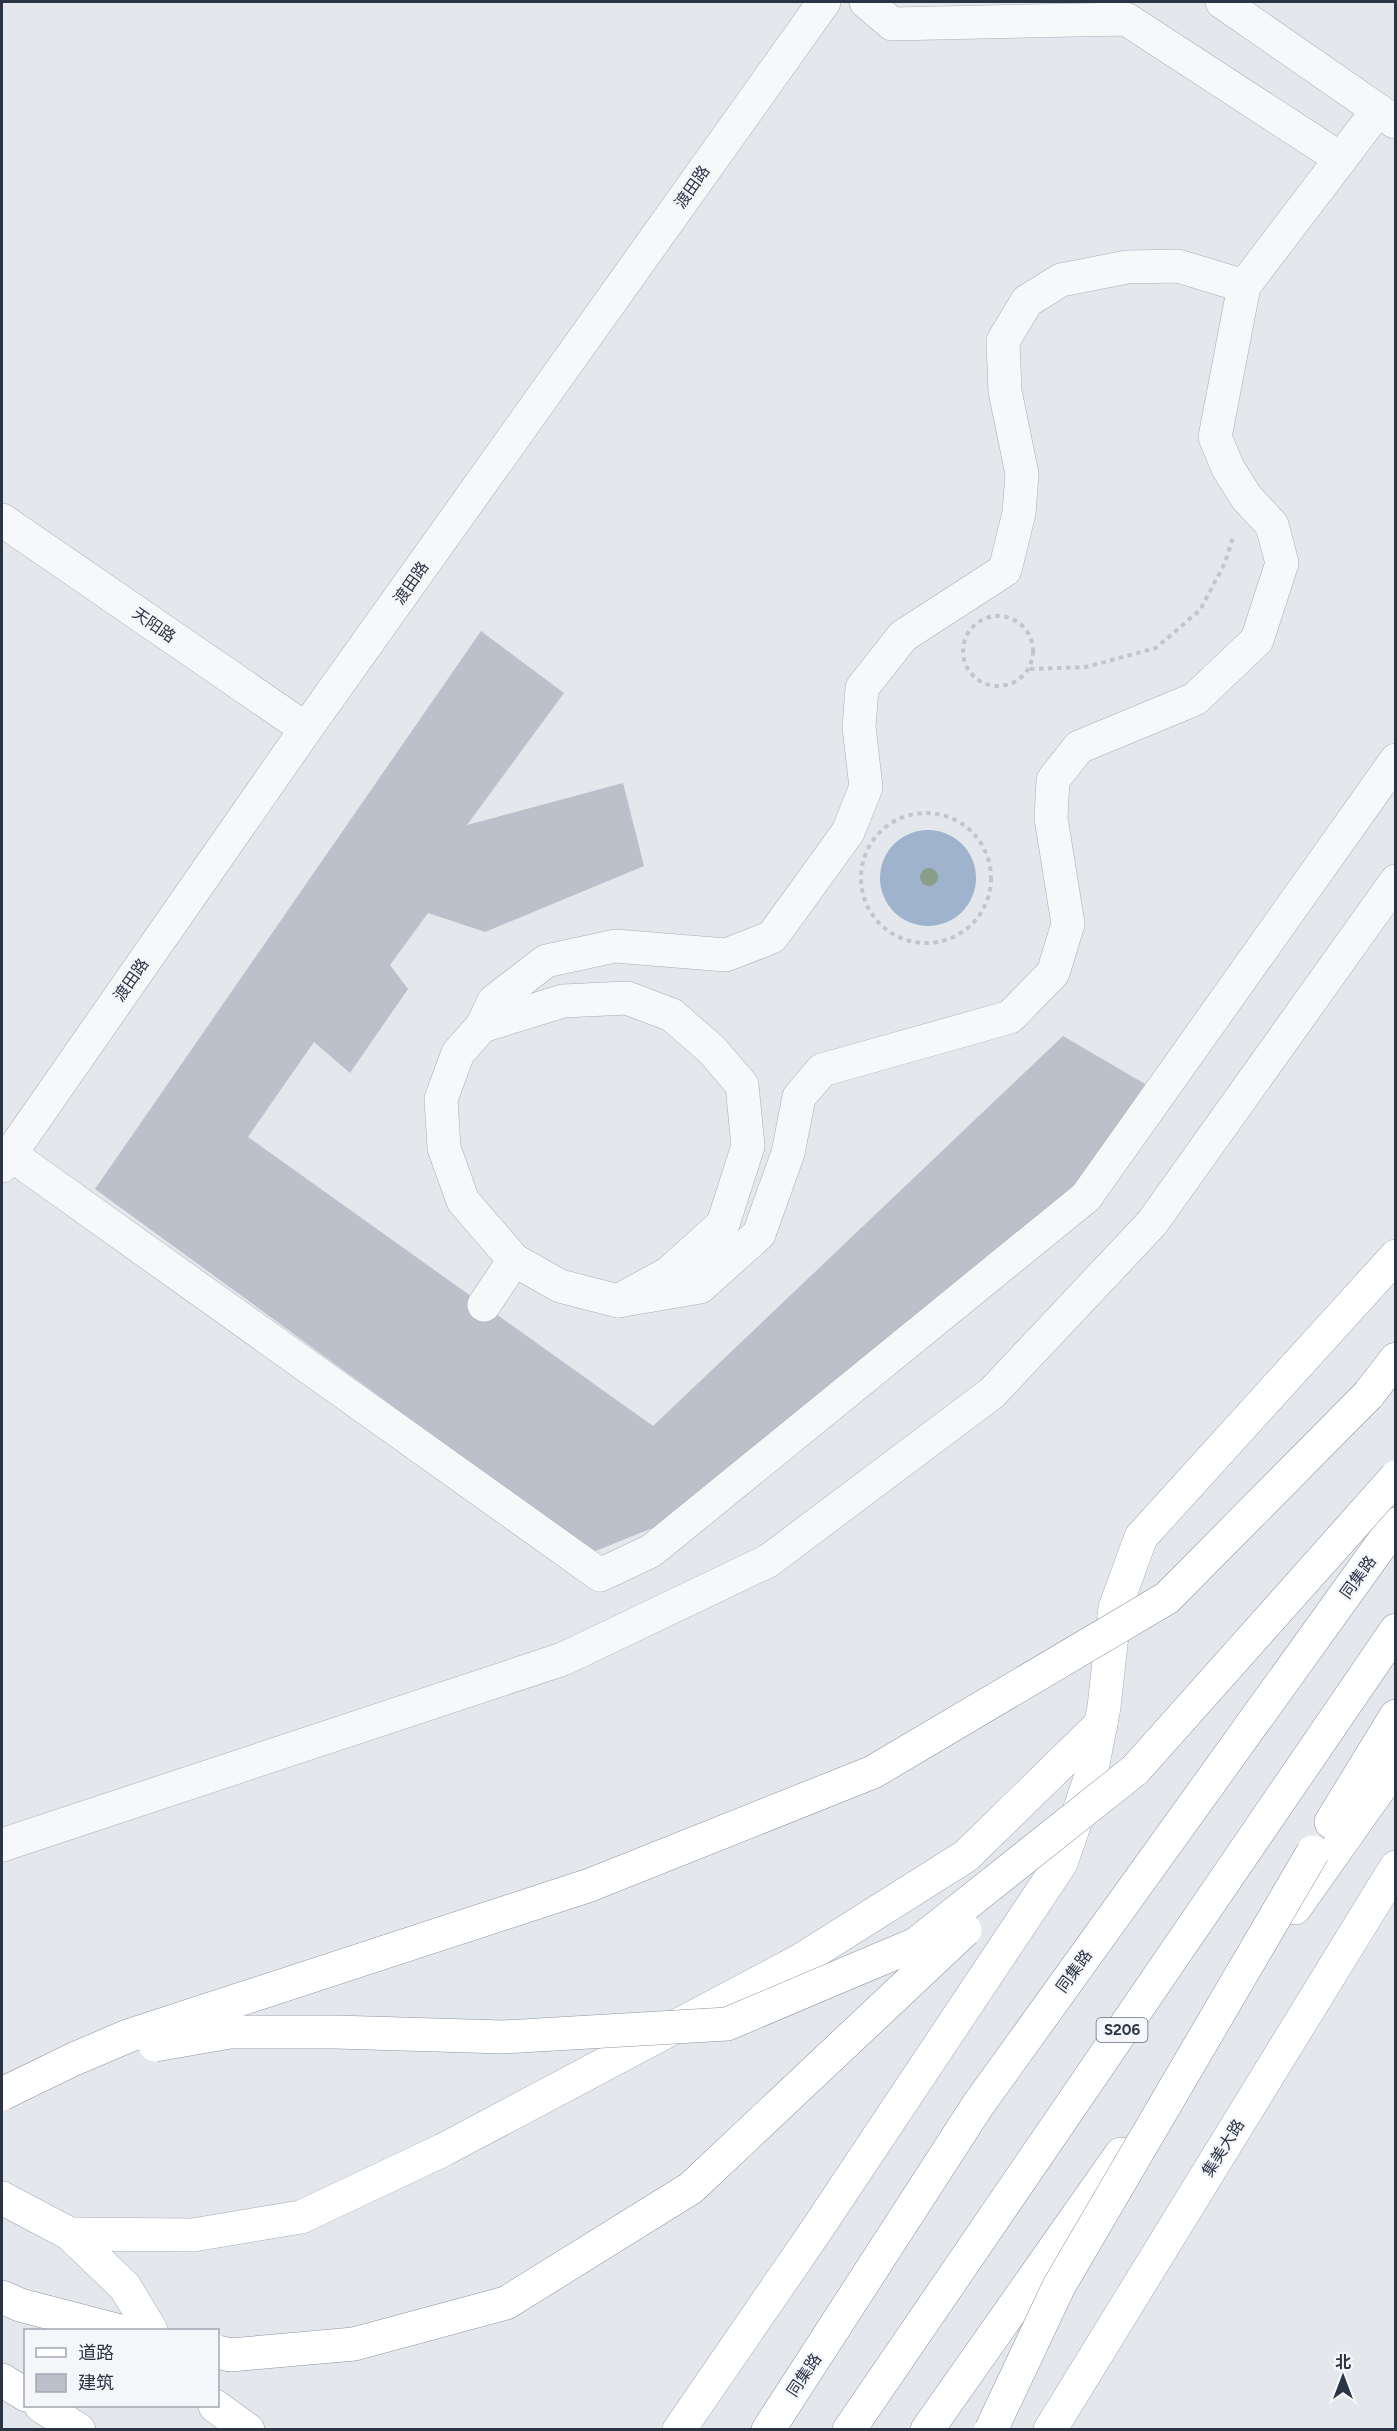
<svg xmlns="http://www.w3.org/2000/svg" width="1397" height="2431" viewBox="0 0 1397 2431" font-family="Figtree,'Noto Sans SC',sans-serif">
	<rect width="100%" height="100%" fill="#e4e7ec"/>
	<!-- water -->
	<circle fill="#9fb4cc" cx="928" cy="878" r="48"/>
	<!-- building -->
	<path fill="#bbc0ca" d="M481 631 564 693 467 825 623 783 644 866 485 932 428 913 390 965 408 989 350 1073 314 1042 248 1137 653 1426 1063 1036 1145 1084 1073 1192 670 1521 593 1552 95 1189Z"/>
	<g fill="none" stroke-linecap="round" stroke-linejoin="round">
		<defs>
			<g id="minor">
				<path d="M866 2 892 24 1126 19 1341 159"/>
				<path d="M1222 2 1395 122"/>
				<path d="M2 520 306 729"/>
				<path d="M627 998 672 1015 712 1050 742 1085 748 1146 723 1224 669 1273 618 1301 560 1286 514 1260 463 1201 444 1148 441 1099 458 1053 482 1026 563 1001Z"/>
				<path d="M482 1026 494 1001 546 961 615 946 726 955 772 937 848 832 866 787 859 727 862 688 903 636 1005 570 1019 513 1022 474 1005 391 1003 341 1027 301 1061 280 1127 267 1178 266 1244 286"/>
				<path d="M10 1154 600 1575 651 1551 1086 1197 1396 760"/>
				<path d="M2 1166 306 729 824 2"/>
				<path d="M618 1301 700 1287 759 1234 788 1153 799 1097 822 1070 1010 1017 1053 973 1068 924 1051 818 1053 780 1079 747 1195 699 1257 640 1282 563 1272 525 1246 497 1228 468 1215 437 1244 286 1378 110"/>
				<path d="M484 1305 514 1260"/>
				<path d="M2 1845 563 1659 768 1561 992 1393 1152 1223 1396 881"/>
			</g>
			<g id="major">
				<path d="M2 2198 70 2234 125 2287 151 2330"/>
				<path d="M70 2234 193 2235 301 2217 443 2150 801 1960 966 1856 1101 1724"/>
				<path d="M215 2406 248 2430"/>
				<path d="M679 2430 813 2235 1061 1863 1090 1779 1104 1707 1115 1608 1141 1537 1396 1256"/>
				<path d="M1050 2430 1396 1867"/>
			</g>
			<g id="highway">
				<path d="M1368 1395 1396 1359"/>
				<path d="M1331 1822 1396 1716"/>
				<path d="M1295 1908 1396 1765"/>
				<path d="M2 2297 20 2305 116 2330"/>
				<path d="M2 2380 26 2395"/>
				<path d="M41 2406 79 2430"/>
				<path d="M768 2430 978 2105 1396 1524"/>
				<path d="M849 2430 1396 1630"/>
				<path d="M927 2430 1121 2154"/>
			</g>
		</defs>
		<!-- minor casing -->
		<use href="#minor" stroke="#a9aeb7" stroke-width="34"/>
		<!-- major casing -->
		<use href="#major" stroke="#a3abb8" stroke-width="34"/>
		<!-- highway casing -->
		<use href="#highway" stroke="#8b94a3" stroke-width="34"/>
		<!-- path -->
		<g stroke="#c2c5cb" stroke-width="4" stroke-dasharray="4.5 4.5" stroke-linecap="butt">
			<circle cx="998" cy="651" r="35"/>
			<path d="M1030 669 1086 667 1156 648 1200 610 1225 563 1233 537"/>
			<circle cx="926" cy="878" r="65"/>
		</g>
		<!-- minor -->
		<use href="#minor" stroke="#f7f8fa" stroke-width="33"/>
		<!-- major -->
		<use href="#major" stroke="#fff" stroke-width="33"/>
		<!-- highway -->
		<use href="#highway" stroke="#fff" stroke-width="33"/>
		<defs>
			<g id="highway-bridge">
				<path d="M155 2045 230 2032H335L503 2037 727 2024 916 1944 1135 1770 1396 1477"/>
				<path d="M2 2094 74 2059 128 2036 590 1885 873 1772 1167 1598 1368 1395"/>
				<path d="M218 2352 230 2355 354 2344 506 2303 691 2188 965 1930"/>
				<path d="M991 2430 1059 2286 1313 1852"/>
			</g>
		</defs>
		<!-- highway-bridge casing -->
		<use href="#highway-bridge" stroke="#8b94a3" stroke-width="34" stroke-linecap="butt"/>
		<!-- highway-bridge -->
		<use href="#highway-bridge" stroke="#fff" stroke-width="33"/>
	</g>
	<!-- trees -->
	<circle fill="#899d89" cx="929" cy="877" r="9"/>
	<g text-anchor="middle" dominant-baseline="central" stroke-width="4.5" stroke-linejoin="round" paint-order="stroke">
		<!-- shield labels -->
		<rect fill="#f4f6f9" stroke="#676e7b" stroke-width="1.5" x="1096.5" y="2018" width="51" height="24" rx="4.5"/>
		<g font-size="15" font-weight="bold" fill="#2b3445">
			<text x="1122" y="2030">S206</text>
		</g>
		<!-- street labels -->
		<g font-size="16" fill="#2b3445" stroke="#f4f6f9">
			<text transform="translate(692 187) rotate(-55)">渡田路</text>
			<text transform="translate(411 583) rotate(-55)">渡田路</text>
			<text transform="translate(154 625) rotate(35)">天阳路</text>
			<text transform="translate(131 980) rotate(-55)">渡田路</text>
			<text transform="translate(1358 1577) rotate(-54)">同集路</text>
			<text transform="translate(1074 1971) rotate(-54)">同集路</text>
			<text transform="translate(1223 2148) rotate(-58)">集美大路</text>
			<text transform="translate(804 2375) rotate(-56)">同集路</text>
		</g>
	</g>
	<!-- border -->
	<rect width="1397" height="2431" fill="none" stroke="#2b3445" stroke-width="6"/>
	<!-- legend -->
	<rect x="24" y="2329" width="195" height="78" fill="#f4f6f9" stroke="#a4a8b1" stroke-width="1.5"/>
	<rect x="36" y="2348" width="30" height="9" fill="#ffffff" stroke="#a4a8b1" stroke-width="1.5"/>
	<text x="78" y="2359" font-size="18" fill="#2b3445">道路</text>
	<rect x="36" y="2374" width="30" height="18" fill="#bbc0ca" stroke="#a4a8b1" stroke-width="1.5"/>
	<text x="78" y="2389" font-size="18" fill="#2b3445">建筑</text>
	<!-- north arrow -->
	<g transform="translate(1343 2377)" stroke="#f4f6f9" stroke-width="4.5" paint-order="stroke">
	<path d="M0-4.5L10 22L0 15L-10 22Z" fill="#2b3445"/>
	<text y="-9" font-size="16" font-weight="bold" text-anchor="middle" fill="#2b3445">北</text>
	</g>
</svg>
